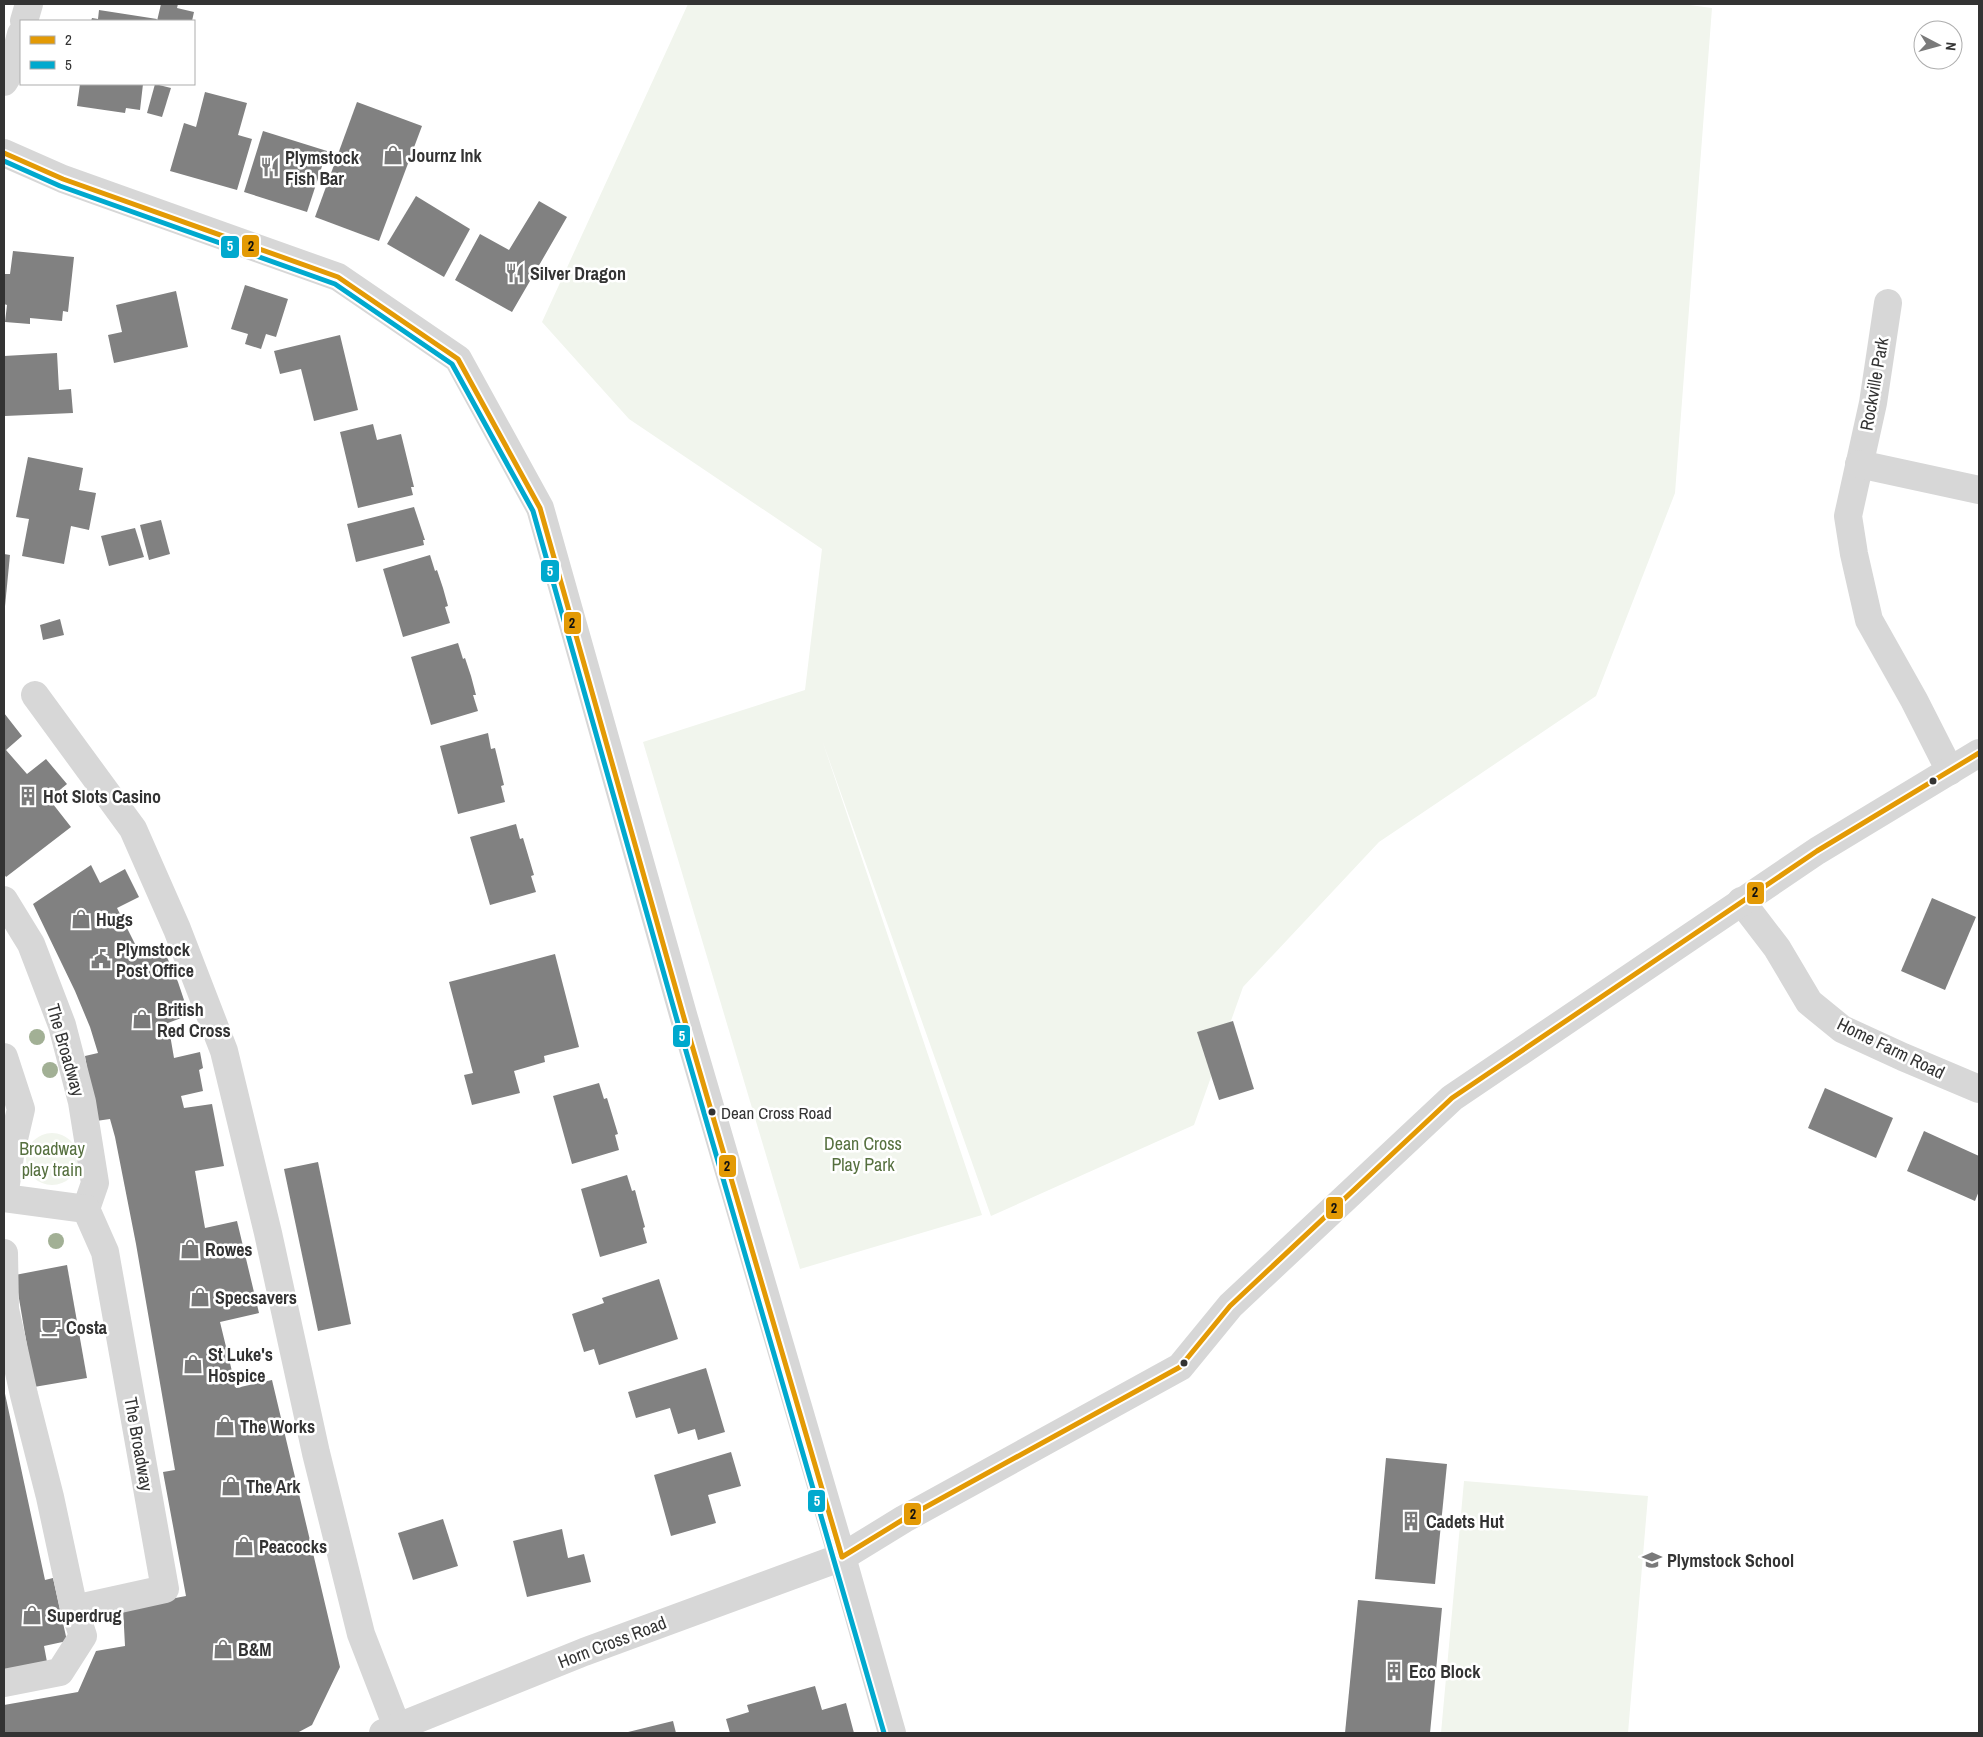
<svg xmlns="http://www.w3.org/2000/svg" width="1983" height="1737" viewBox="0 0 1983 1737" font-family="'Archivo Narrow',sans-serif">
	<rect width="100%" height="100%" fill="#fff"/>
	<!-- green -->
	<g fill="#f1f5ed">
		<path d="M688 4H1682L1712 8 1675 493 1596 696 1379 842 1243 987 1194 1125 991 1216 822 740 982 1215 800 1269 643 742 805 690 822 549 629 419 542 322Z"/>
		<circle cx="52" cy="1159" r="26"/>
		<path d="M1464 1481 1648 1496 1628 1733H1441Z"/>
	</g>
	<!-- building -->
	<g fill="#818181">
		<path d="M161 4H178L177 8 194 12 192 21H157Z"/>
		<path d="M99 10 157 19 156 21H91L92 18 98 19Z"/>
		<path d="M80 84H143L140 110 126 108 125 113 77 106Z"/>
		<path d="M155 84 171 88 162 117 147 113Z"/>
		<path d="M205 92 247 103 238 135 252 139 237 190 170 171 184 123 196 127Z"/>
		<path d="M357 102 422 126 379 241 315 217Z"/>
		<path d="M263 131 327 151 307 212 244 192Z"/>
		<path d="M416 196 470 229 444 277 387 244Z"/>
		<path d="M539 201 567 217 512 312 455 280 480 234 509 250Z"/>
		<path d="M13 251 74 257 68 312 63 311 62 321 30 318V324L5 322 7 305 4 304V274H10Z"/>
		<path d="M245 285 288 299 276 337 266 334 261 349 245 344 248 334 231 329Z"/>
		<path d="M176 291 188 347 114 363 108 335 122 332 116 305Z"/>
		<path d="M340 335 358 410 314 421 301 369 280 374 274 351Z"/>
		<path d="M57 353 59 390 71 389 73 413 5 416 4 356Z"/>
		<path d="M373 424 377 440 401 434 414 487H411L413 495 358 508 340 432Z"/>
		<path d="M28 457 83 468 79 490 96 493 89 530 71 526 64 564 22 556 29 519 16 517Z"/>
		<path d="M414 507 425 540H423L424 545 356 562 347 524Z"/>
		<path d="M161 520 170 554 149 560 140 525Z"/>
		<path d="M135 528 144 557 109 566 101 536Z"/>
		<path d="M4 554 10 555 5 606H4Z"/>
		<path d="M430 555 435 571 437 570 443 588 448 606 445 607 450 623 403 637 383 569Z"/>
		<path d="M60 619 64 635 43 640 40 625Z"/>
		<path d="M458 643 463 659 465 658 471 676 476 695H473L478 711 431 725 411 657Z"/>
		<path d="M4 713 22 736 6 750 27 774 46 759 67 784 49 799 71 827 6 877 4 874Z"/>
		<path d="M488 733 491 749 495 748 504 785 501 786 505 802 458 814 440 746Z"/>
		<path d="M516 824 520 839 523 838 534 875 531 876 536 892 490 905 470 837Z"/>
		<path d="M91 865 100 883 125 869 139 897 117 908 141 956 162 946 178 982 189 1015 168 1023 174 1058 200 1052 203 1068 199 1070 203 1091 181 1096 184 1108 212 1104 224 1166 195 1171 205 1228 237 1221 259 1313 220 1322 236 1388 272 1380 340 1667 312 1725 297 1733H4V1705L78 1692 96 1651 125 1646 123 1608 186 1596 163 1472 175 1470 136 1244 115 1137 110 1119 96 1121 85 1056 98 1053 90 1027 75 991 33 904Z"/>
		<path d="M1932 898 1976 917 1945 990 1901 971Z"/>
		<path d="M555 954 579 1047 544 1056 545 1062 514 1071 520 1093 472 1105 464 1075 473 1073 449 982Z"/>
		<path d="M1233 1021 1254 1089 1219 1100 1197 1032Z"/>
		<path d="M599 1083 604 1099 607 1098 618 1134 615 1135 619 1150 572 1164 553 1096Z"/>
		<path d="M1825 1088 1893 1118 1876 1158 1808 1128Z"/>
		<path d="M1924 1131 1979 1156V1191L1975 1201 1907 1171Z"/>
		<path d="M318 1162 351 1324 318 1331 284 1169Z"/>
		<path d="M627 1175 632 1191 635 1190 640 1209 645 1227 643 1228 647 1243 600 1257 581 1189Z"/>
		<path d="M67 1265 87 1378 34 1387 15 1275Z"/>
		<path d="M659 1279 678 1339 599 1365 594 1349 584 1352 572 1314 604 1303 602 1298Z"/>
		<path d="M706 1368 725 1432 698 1440 695 1429 678 1434 670 1408 636 1418 628 1392Z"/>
		<path d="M4 1389 45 1580 53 1578 67 1641 44 1646 47 1662 4 1671Z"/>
		<path d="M731 1452 741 1486 708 1495 716 1523 671 1536 654 1475Z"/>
		<path d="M1386 1458 1447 1464 1435 1584 1375 1579Z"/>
		<path d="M443 1519 458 1566 413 1580 398 1533Z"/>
		<path d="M562 1529 568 1558 584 1554 591 1582 527 1597 513 1541Z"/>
		<path d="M1358 1600 1442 1608 1430 1733H1345Z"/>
		<path d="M815 1686 822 1710 846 1703 854 1733H730L726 1719 749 1712 747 1705Z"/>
		<path d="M673 1721 676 1733H624Z"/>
	</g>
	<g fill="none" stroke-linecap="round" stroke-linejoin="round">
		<!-- minor -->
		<g stroke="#d7d7d7" stroke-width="28">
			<path d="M24 21 29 4"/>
			<path d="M4 82 12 69 21 34"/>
			<path d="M4 153 63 179 338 277 458 359 540 508 684 1018 842 1557 892 1733"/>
			<path d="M1888 303 1873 403 1848 516 1854 554 1869 620 1914 700 1950 771"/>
			<path d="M1859 464 1979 490"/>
			<path d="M35 695 133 829 177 929 224 1051 268 1233 316 1453 361 1634 397 1727"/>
			<path d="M4 900 31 944 62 1025 82 1102 95 1183 86 1209"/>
			<path d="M1741 901 1777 948 1809 1002 1842 1029 1903 1057 1979 1089"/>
			<path d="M4 1057 21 1109 10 1156 4 1198 86 1209 105 1252 165 1589 74 1609 83 1636 60 1672 4 1683"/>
			<path d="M4 1253 5 1309 24 1395 50 1497 74 1609"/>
			<path d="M383 1733 584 1652 842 1557 904 1519 1180 1367 1230 1306 1452 1098 1817 851 1979 753"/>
		</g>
		<defs>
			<path id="bus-1" d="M4 153 63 179 338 277 458 359 540 508 684 1018 842 1557 904 1519 1180 1367 1230 1306 1452 1098 1817 851 1979 753"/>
			<path id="bus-2" d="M4 161 60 186 335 284 452 364 533 511 677 1020 884 1733"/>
		</defs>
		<!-- bus-1 casing -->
		<use href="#bus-1" stroke="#fff" stroke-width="9"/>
		<!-- bus-2 casing -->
		<use href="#bus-2" stroke="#fff" stroke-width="9"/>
		<!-- bus-1 -->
		<use href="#bus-1" stroke="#e39a05" stroke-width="5"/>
		<!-- bus-2 -->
		<use href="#bus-2" stroke="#00a9ce" stroke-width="5"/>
	</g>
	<!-- trees -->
	<g fill="#a2b095">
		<circle cx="37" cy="1037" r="8"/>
		<circle cx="50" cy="1070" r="8"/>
		<circle cx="56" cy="1241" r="8"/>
	</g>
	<!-- icons -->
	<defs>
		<symbol id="shop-bare" viewBox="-9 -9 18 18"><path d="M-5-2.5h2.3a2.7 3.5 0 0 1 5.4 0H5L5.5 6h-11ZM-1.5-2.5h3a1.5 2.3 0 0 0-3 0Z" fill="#7a7a7a" stroke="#fff" stroke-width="2.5" paint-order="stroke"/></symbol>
		<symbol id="restaurant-bare" viewBox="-9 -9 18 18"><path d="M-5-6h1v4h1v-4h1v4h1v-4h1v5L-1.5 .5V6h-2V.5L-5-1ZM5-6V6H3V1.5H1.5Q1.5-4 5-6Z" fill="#7a7a7a" stroke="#fff" stroke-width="2.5" paint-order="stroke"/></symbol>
		<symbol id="building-bare" viewBox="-9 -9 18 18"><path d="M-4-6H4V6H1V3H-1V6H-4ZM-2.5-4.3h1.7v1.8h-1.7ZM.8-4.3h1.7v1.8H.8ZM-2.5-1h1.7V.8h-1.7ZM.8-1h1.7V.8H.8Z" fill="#7a7a7a" stroke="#fff" stroke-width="2.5" paint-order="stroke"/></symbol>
		<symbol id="civic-bare" viewBox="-9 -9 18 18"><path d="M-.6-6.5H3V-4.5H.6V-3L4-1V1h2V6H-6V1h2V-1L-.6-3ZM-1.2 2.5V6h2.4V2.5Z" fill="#7a7a7a" stroke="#fff" stroke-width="2.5" paint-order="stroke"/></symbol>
		<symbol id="cafe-bare" viewBox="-9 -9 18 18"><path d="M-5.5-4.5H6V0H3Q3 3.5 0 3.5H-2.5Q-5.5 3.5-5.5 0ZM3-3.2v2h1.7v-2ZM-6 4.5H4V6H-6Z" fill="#7a7a7a" stroke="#fff" stroke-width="2.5" paint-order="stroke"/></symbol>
		<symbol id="school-bare" viewBox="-9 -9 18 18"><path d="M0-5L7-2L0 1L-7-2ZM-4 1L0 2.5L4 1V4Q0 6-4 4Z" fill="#7a7a7a" stroke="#fff" stroke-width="2.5" paint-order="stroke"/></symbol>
	</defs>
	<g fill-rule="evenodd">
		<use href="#shop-bare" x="379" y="141" width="28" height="28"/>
		<use href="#restaurant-bare" x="256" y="153" width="28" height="28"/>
		<use href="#restaurant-bare" x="501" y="259" width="28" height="28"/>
		<use href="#building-bare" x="14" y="782" width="28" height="28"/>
		<use href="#shop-bare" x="67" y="905" width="28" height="28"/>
		<use href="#civic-bare" x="87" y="945" width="28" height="28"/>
		<use href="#shop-bare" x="128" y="1005" width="28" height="28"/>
		<use href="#shop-bare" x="176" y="1235" width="28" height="28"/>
		<use href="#shop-bare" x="186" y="1283" width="28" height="28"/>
		<use href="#cafe-bare" x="37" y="1313" width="28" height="28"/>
		<use href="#shop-bare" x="179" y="1350" width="28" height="28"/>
		<use href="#shop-bare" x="211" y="1412" width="28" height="28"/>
		<use href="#shop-bare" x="217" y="1472" width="28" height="28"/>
		<use href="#building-bare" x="1397" y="1507" width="28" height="28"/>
		<use href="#shop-bare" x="230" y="1532" width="28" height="28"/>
		<use href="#school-bare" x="1638" y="1546" width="28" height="28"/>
		<use href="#shop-bare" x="18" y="1601" width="28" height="28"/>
		<use href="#shop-bare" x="209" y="1635" width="28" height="28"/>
		<use href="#building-bare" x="1380" y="1657" width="28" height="28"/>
	</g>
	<!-- markers -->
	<g fill="#333" stroke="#fff" stroke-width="2">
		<circle cx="1933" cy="781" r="4.5"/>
		<circle cx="712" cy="1112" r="4.5"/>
		<circle cx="1184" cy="1363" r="4.5"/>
	</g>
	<g text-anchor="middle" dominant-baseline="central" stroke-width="5" stroke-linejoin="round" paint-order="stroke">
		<!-- bus labels -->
		<g font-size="17" fill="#333" stroke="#fff" text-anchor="start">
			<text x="721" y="1112">Dean Cross Road</text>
		</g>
		<!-- poi labels -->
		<g font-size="18" font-weight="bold" fill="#333" stroke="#fff" text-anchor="start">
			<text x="408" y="155">Journz Ink</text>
			<text x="285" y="157">Plymstock<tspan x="285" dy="21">Fish Bar</tspan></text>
			<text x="530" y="273">Silver Dragon</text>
			<text x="43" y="796">Hot Slots Casino</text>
			<text x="96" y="919">Hugs</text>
			<text x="116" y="949">Plymstock<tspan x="116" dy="21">Post Office</tspan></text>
			<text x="157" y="1009">British<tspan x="157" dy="21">Red Cross</tspan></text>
			<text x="205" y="1249">Rowes</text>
			<text x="215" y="1297">Specsavers</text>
			<text x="66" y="1327">Costa</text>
			<text x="208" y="1354">St Luke's<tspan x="208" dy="21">Hospice</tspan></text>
			<text x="240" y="1426">The Works</text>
			<text x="246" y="1486">The Ark</text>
			<text x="1426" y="1521">Cadets Hut</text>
			<text x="259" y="1546">Peacocks</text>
			<text x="1667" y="1560">Plymstock School</text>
			<text x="47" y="1615">Superdrug</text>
			<text x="238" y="1649">B&amp;M</text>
			<text x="1409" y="1671">Eco Block</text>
		</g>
		<!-- street labels -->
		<g font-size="18" fill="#333" stroke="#fff">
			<text transform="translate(1874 384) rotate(-80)">Rockville Park</text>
			<text transform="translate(1891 1048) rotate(26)">Home Farm Road</text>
			<text transform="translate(66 1050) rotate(74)">The Broadway</text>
			<text transform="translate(139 1444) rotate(80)">The Broadway</text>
			<text transform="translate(612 1642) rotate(-21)">Horn Cross Road</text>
		</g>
		<!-- park labels -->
		<g font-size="18" fill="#56703f" stroke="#fff">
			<text x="863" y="1143">Dean Cross<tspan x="863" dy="21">Play Park</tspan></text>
			<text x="52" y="1148">Broadway<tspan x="52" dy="21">play train</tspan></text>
		</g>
	</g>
	<g stroke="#fff" stroke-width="2">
		<rect x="241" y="234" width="19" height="24" rx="5" fill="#e39a05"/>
		<rect x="220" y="235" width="20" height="24" rx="5" fill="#00a9ce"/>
		<rect x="540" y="559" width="20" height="24" rx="5" fill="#00a9ce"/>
		<rect x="563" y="611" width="19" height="24" rx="5" fill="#e39a05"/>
		<rect x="1746" y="881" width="19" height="24" rx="5" fill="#e39a05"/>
		<rect x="672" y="1024" width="19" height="24" rx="5" fill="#00a9ce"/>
		<rect x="718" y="1154" width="19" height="24" rx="5" fill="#e39a05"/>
		<rect x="1325" y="1196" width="19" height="24" rx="5" fill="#e39a05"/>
		<rect x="807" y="1489" width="19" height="24" rx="5" fill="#00a9ce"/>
		<rect x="903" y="1502" width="19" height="24" rx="5" fill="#e39a05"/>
	</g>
	<g font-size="14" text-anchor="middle" font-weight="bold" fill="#fff">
		<text x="230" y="251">5</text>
		<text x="550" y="576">5</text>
		<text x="682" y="1041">5</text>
		<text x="817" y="1506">5</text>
	</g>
	<g font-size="14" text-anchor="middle" font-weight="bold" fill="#111">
		<text x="251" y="251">2</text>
		<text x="572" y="628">2</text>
		<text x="1755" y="897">2</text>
		<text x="727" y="1171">2</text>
		<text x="1334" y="1213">2</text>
		<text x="913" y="1519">2</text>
	</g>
	<!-- border -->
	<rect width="1983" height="1737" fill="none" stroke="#333333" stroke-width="10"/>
	<!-- legend -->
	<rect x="20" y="20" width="175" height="65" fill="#ffffff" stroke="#adadad"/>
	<rect x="30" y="36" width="25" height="8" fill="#e39a05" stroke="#adadad"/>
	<text x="65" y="45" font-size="15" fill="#333333">2</text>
	<rect x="30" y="61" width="25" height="8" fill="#00a9ce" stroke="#adadad"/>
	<text x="65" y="70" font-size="15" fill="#333333">5</text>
	<!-- north arrow -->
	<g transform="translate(1938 45) rotate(96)"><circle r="24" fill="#ffffff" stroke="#adadad"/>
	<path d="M0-4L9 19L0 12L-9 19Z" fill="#7a7a7a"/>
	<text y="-8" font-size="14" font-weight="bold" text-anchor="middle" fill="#333333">N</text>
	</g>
</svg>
